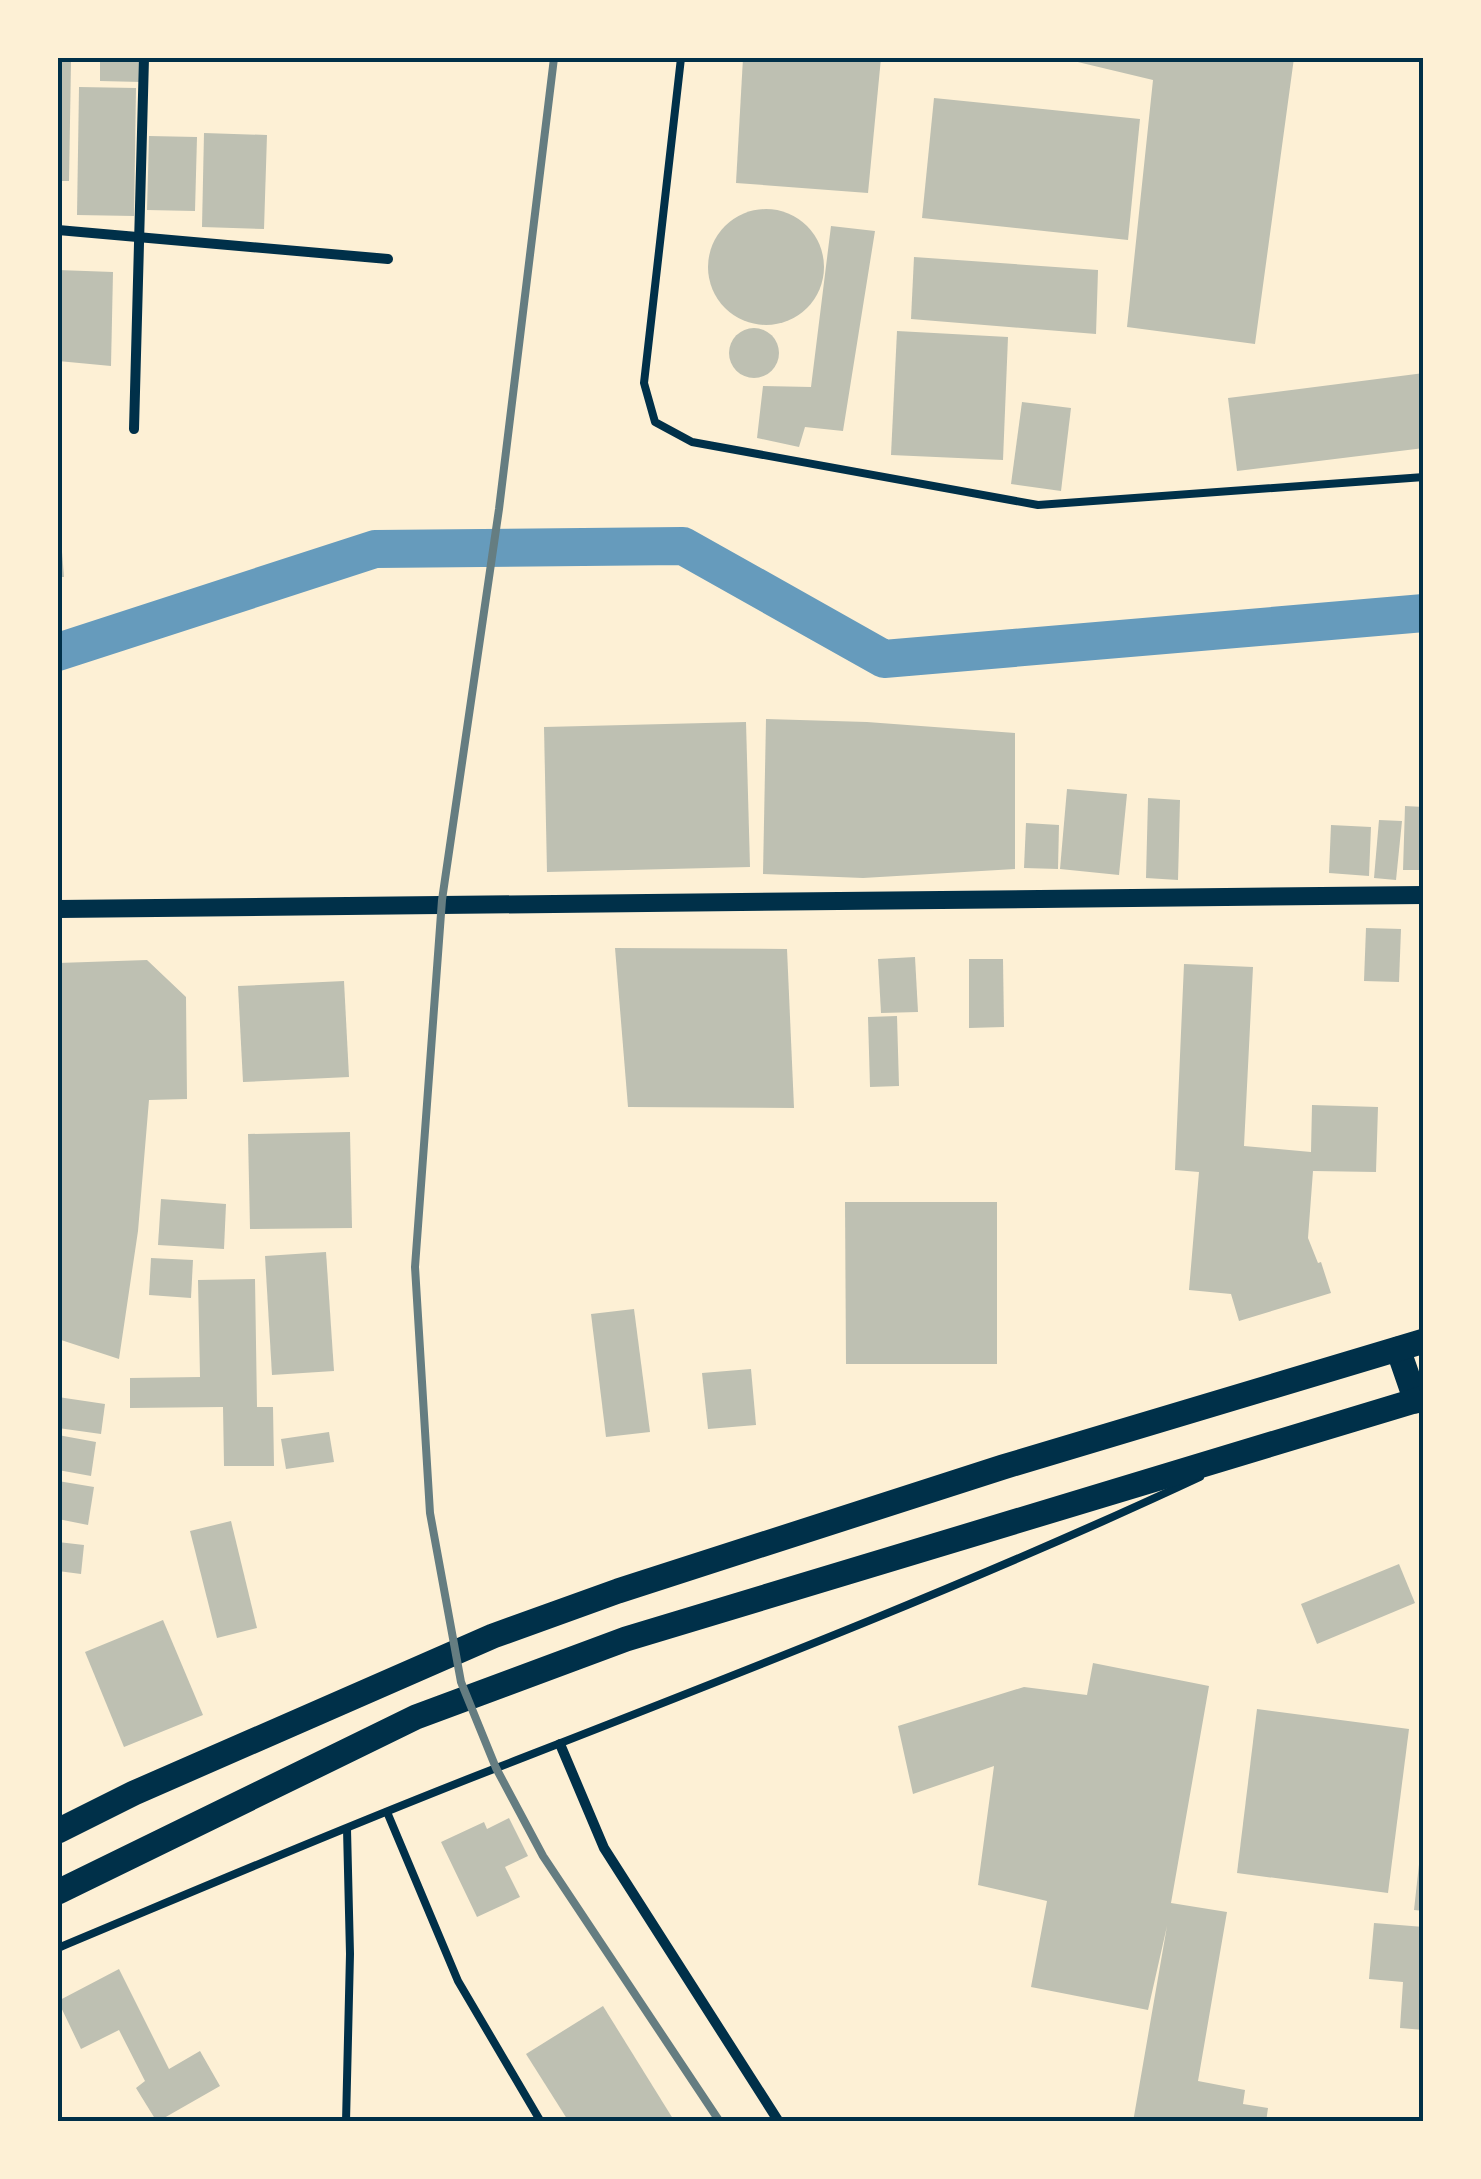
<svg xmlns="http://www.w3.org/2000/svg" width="1481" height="2179" viewBox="0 0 1481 2179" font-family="'PT Sans',sans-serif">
	<rect width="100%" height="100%" fill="#fdf0d5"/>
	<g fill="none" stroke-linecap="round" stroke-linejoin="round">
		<!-- canal -->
		<path stroke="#669bbc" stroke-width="38" d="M58 652 375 549 683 546 884 659 1424 613"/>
	</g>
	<!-- building -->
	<g fill="#bec0b2">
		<path d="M100 58H142L141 82 100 81Z"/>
		<path d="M743 58H881L868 193 736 183Z"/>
		<path d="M1061 58H1294L1255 344 1127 327 1153 80Z"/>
		<path d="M58 62H71L69 181H58Z"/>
		<path d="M79 87 136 88 134 216 77 215Z"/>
		<path d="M934 98 1140 119 1128 240 922 218Z"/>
		<path d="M204 133 267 135 264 229 202 227Z"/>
		<path d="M149 136 197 137 195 211 147 210Z"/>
		<circle cx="766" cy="267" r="58"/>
		<path d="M831 226 875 231 843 431 805 427 799 447 757 438 763 386 811 387Z"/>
		<path d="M914 257 1098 270 1096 334 911 319Z"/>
		<path d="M58 270 113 272 111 366 58 361Z"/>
		<circle cx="754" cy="353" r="25"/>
		<path d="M897 331 1008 337 1003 460 891 455Z"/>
		<path d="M1424 373V448L1237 471 1228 398Z"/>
		<path d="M1022 402 1071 408 1061 491 1011 484Z"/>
		<path d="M58 527H60L64 577H58Z"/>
		<path d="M766 719 867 722 1015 733V869L863 878 763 874Z"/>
		<path d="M746 722 750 867 547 872 544 727Z"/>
		<path d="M1067 789 1127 794 1119 875 1060 869Z"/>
		<path d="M1148 798 1180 800 1178 880 1146 878Z"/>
		<path d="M1405 806 1424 807V870H1403Z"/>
		<path d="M1379 820 1402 821 1396 880 1374 878Z"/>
		<path d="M1026 823 1059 825 1058 869 1024 868Z"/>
		<path d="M1331 825 1371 827 1369 876 1329 873Z"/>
		<path d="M1366 928 1401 929 1399 982 1364 981Z"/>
		<path d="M615 948 787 949 794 1108 628 1107Z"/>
		<path d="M915 957 918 1012 881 1013 878 959Z"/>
		<path d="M969 959H1003L1004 1027 969 1028Z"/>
		<path d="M147 960 186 997 187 1099 149 1100 138 1231 119 1359 58 1339V963Z"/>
		<path d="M1184 964 1253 967 1244 1146 1311 1152 1312 1105 1378 1107 1376 1172 1313 1171 1308 1238 1318 1263 1321 1262 1331 1293 1239 1321 1231 1294 1189 1290 1199 1172 1175 1170Z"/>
		<path d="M344 981 349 1077 243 1082 238 986Z"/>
		<path d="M897 1016 899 1086 870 1087 868 1017Z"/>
		<path d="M350 1132 352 1228 250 1229 248 1134Z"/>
		<path d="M161 1199 226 1204 224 1249 158 1245Z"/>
		<path d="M845 1202H997V1364H846Z"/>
		<path d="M326 1252 334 1371 272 1375 265 1256Z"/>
		<path d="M151 1258 193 1260 191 1298 149 1295Z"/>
		<path d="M255 1279 257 1407H273L274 1466H224L223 1407 130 1408V1378L200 1377 198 1280Z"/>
		<path d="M634 1309 650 1432 606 1437 591 1314Z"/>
		<path d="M751 1369 756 1425 708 1429 702 1373Z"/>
		<path d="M58 1397 105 1404 101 1434 58 1428Z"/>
		<path d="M329 1432 334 1462 286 1469 281 1439Z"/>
		<path d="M58 1435 96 1442 91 1476 58 1470Z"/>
		<path d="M58 1481 94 1487 88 1525 58 1519Z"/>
		<path d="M231 1521 257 1628 217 1638 190 1531Z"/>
		<path d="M58 1542 84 1545 81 1574 58 1571Z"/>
		<path d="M1399 1564 1415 1603 1317 1644 1301 1604Z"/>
		<path d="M163 1620 203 1715 124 1747 85 1652Z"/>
		<path d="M1093 1663 1209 1686 1171 1903 1227 1912 1198 2081 1245 2090 1243 2104 1268 2108 1266 2122H1133L1167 1926 1148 2010 1031 1987 1047 1901 978 1885 994 1766 913 1794 898 1726 1024 1687 1087 1695Z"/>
		<path d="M1257 1709 1409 1729 1388 1893 1237 1873Z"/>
		<path d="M509 1818 528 1856 505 1867 520 1897 477 1917 441 1842 484 1822 487 1829Z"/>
		<path d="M1421 1846H1424V1911L1414 1910Z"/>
		<path d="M1374 1923 1424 1927V2030L1400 2028 1403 1982 1369 1979Z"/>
		<path d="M119 1969 169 2069 200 2051 220 2086 157 2122 136 2088 145 2081 119 2030 81 2049 58 2001Z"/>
		<path d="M603 2006 675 2122H569L526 2054Z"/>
	</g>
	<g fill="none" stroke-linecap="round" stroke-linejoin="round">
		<!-- service -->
		<g stroke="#003049" stroke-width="8">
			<path d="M681 58 644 383 655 422 692 442 1038 505 1424 477"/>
			<path d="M387 1812 458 1981 541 2122"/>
			<path d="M58 1948C204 1887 351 1824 499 1767 735 1675 971 1584 1200 1477"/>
			<path d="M346 2122 350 1954 347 1829"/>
		</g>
		<!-- minor -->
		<g stroke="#003049" stroke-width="10">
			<path d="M58 230 388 259"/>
			<path d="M134 429 144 58"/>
			<path d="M560 1744 604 1848 779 2122"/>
		</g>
		<!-- tertiary -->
		<path stroke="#003049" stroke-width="18" d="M58 909 1424 895"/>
		<!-- primary -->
		<g stroke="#003049" stroke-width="25">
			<path d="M1398 1349 1416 1401"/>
			<path d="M58 1831 134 1793 493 1636 618 1591 1003 1467 1424 1341"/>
			<path d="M58 1892 416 1717 626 1639 1424 1398"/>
		</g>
		<!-- rail -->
		<path stroke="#657d81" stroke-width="8" d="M554 58 499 509 442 900 415 1267 430 1513 461 1682 496 1768 543 1856 720 2122"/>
	</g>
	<!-- border -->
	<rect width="1481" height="2179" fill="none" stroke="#fdf0d5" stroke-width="120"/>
	<rect x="60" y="60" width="1361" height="2059" fill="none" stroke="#003049" stroke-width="4"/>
</svg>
